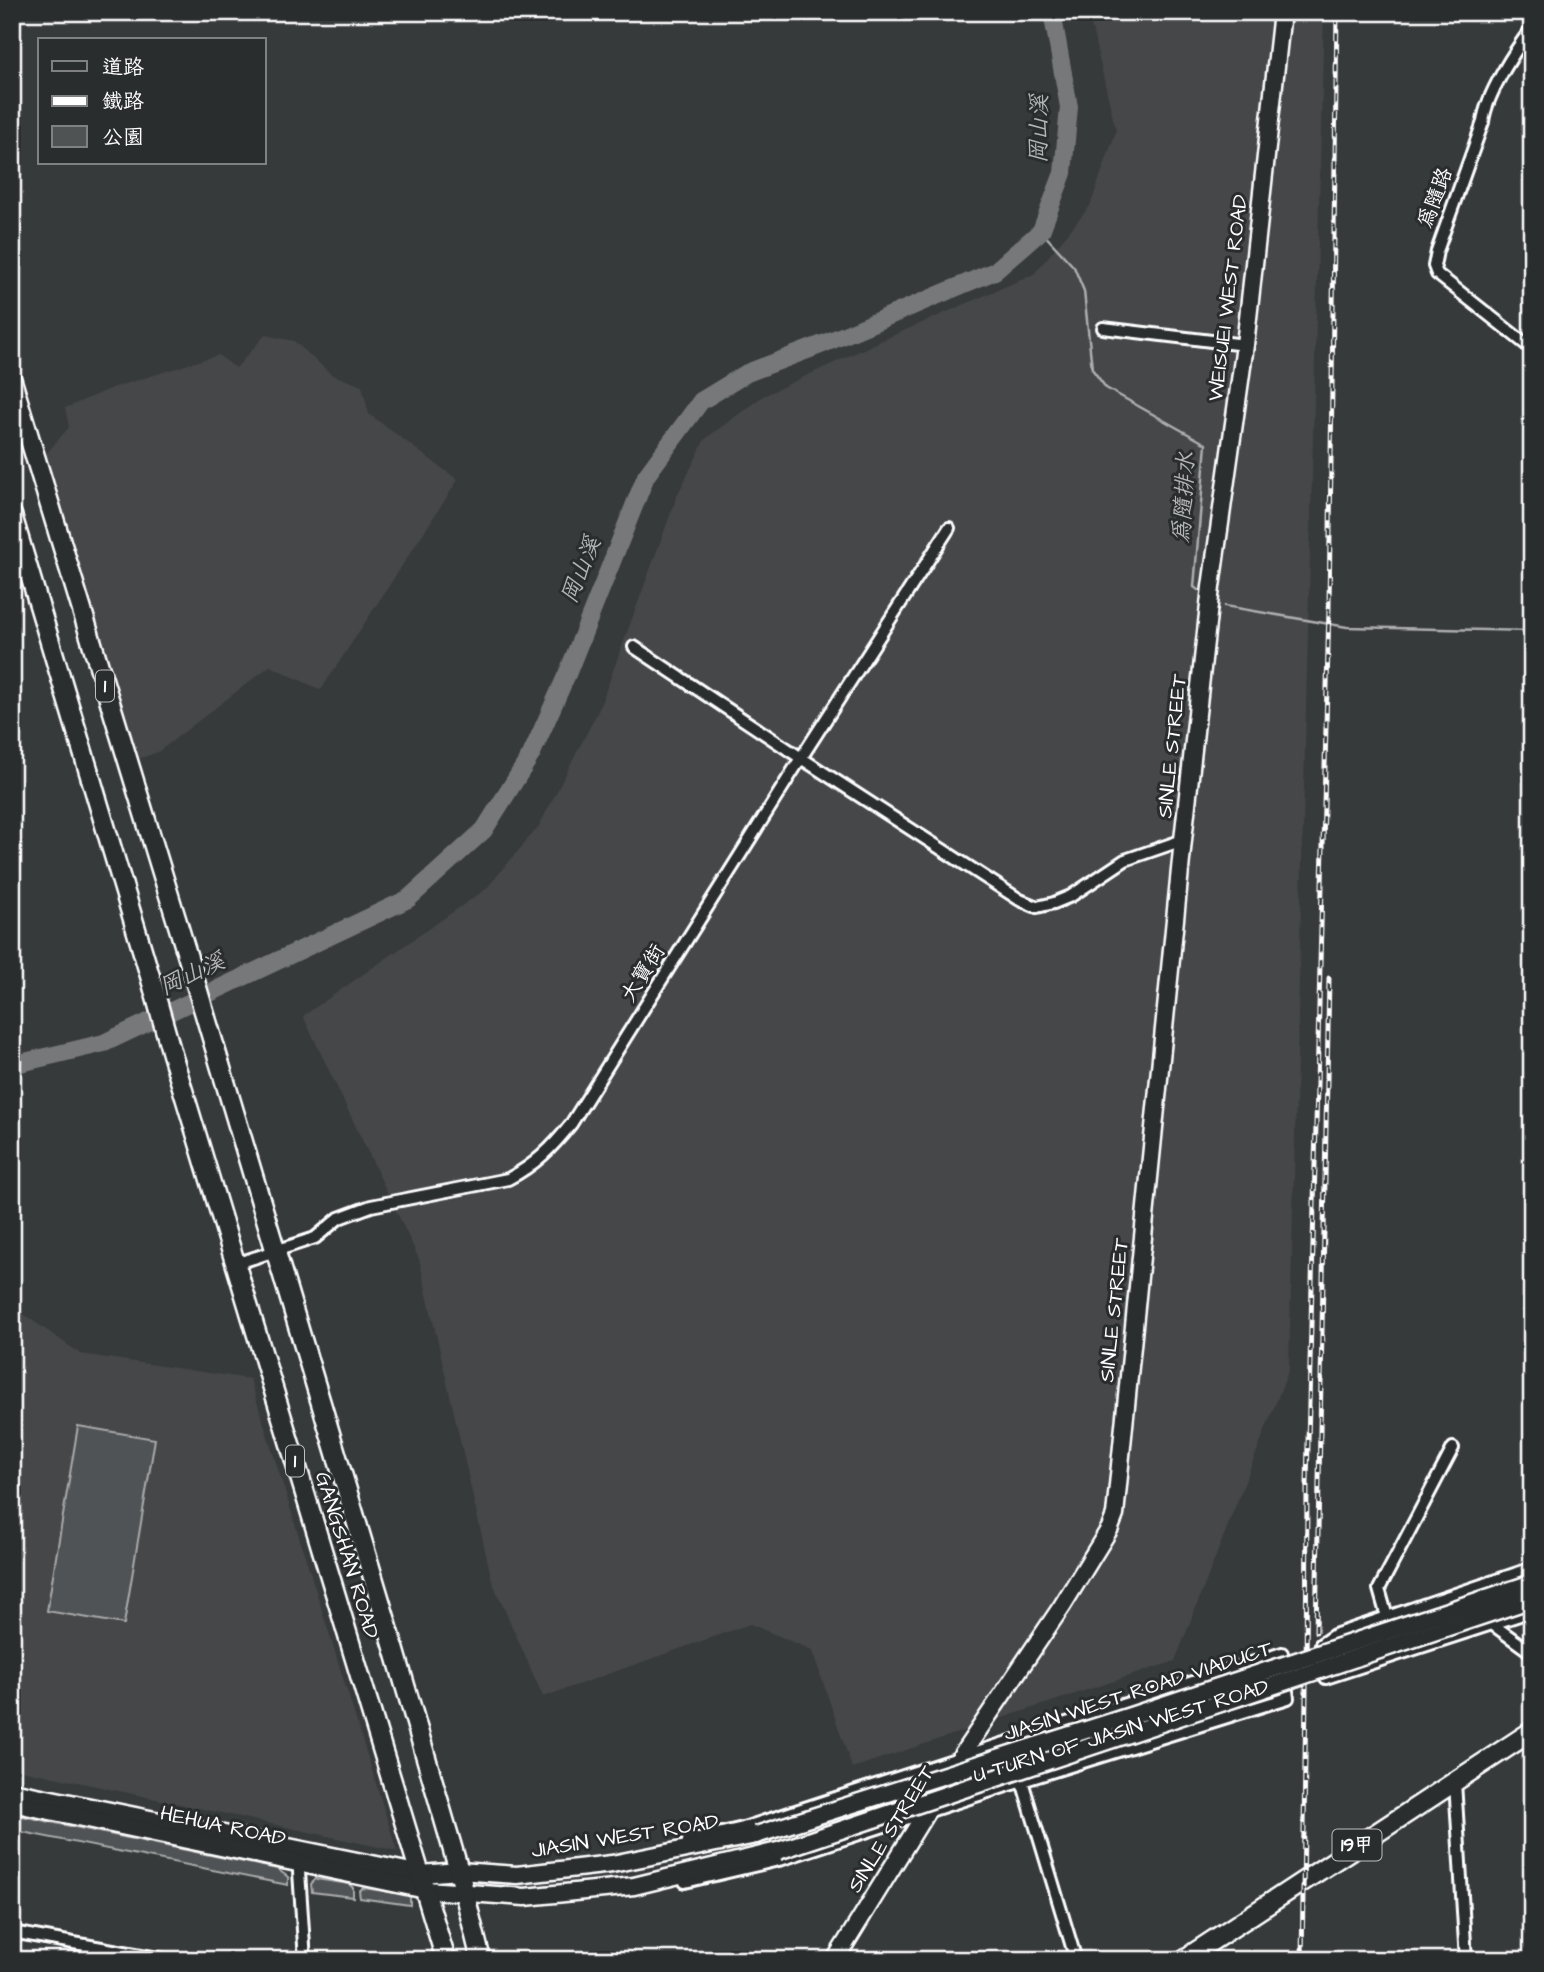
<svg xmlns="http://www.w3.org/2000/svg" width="1544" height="1972" viewBox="0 0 1544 1972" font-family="'Architects Daughter','LXGW WenKai TC',sans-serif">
	<rect width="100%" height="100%" fill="#373a3b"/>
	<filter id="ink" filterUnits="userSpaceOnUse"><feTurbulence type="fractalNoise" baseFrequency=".0143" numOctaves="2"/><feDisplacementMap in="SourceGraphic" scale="14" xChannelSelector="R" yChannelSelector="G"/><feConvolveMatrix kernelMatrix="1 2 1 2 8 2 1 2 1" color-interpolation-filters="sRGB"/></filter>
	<g filter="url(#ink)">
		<!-- built -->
		<g fill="#444748">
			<path d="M1088 12H1324L1289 1369 1175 1661 852 1768 812 1650 750 1624 543 1697 492 1581 419 1259 303 1016 486 889 539 826 599 709 677 496 705 439 763 396 887 338 1034 274 1090 206 1116 131Z"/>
			<path d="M265 335 294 341 331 374 362 386 369 414 458 480 321 690 270 666 158 752 133 761 46 454 69 427 65 408 112 388 218 355 236 368Z"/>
			<path d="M12 1306 81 1354 250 1379 397 1851 12 1768Z"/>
		</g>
		<!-- green -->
		<g fill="#505354" stroke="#a8a9aa" stroke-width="2">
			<path d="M78 1426 155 1439 124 1624 47 1611Z"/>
			<path d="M12 1814 277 1869 288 1877V1885L12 1830Z"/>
			<path d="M316 1879 349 1884 353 1888V1897L312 1892 311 1884Z"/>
			<path d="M363 1888 404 1894 410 1897V1905L360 1898 359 1891Z"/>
		</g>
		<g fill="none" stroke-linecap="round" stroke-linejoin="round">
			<!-- stream -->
			<g stroke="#adaeaf" stroke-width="2.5">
				<path d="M1041 231 1074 267 1084 291 1092 369 1106 388 1206 444 1194 587 1198 590"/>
				<path d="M1225 606 1347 627 1532 631"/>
			</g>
			<!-- river -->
			<path stroke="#767879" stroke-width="18" d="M12 1065 104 1043 408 899 484 830 531 755 568 672 646 476 701 401 747 373 823 344 995 271 1041 231 1063 173 1069 107 1052 12"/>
			<defs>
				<g id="street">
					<path d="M1532 28C1515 50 1486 95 1483 122L1437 251 1434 266 1437 274 1532 349"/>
					<path d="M1103 328 1245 345"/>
					<path d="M634 647 801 758 1020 900 1037 907 1054 903 1071 896 1125 860 1183 840"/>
					<path d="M235 1264 315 1238 339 1218 371 1206 508 1179C535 1165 552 1148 571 1124L801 758 949 528"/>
					<path d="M1532 1568 1334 1635 1321 1644 1326 1678 1532 1611"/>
					<path d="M1387 1617 1379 1589 1453 1448"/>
					<path d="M1491 1620 1492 1624 1532 1653"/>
					<path d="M1022 1781 1076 1960"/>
					<path d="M1455 1782 1466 1960"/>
					<path d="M298 1857 305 1960"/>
					<path d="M685 1882 783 1859 1022 1781 1288 1698 1282 1653 743 1828 688 1841"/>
					<path d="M12 1932 169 1960"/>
				</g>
				<g id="secondary">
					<path d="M12 1791 421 1874 459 1871 517 1875 612 1864 756 1835"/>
					<path d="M12 1803 426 1890 525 1897 634 1886 778 1851"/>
					<path d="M835 1960 959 1759 1062 1606 1110 1528 1115 1515 1183 840 1211 587 1245 345 1282 12"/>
				</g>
				<g id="primary">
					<path d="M12 381 189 961 395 1651 459 1871 481 1960"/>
					<path d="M12 515 150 976 172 1054 446 1960"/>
					<path d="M1183 1960 1532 1731"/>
				</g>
			</defs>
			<!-- street casing -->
			<use href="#street" stroke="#fff" stroke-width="16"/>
			<!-- secondary casing -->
			<use href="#secondary" stroke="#fff" stroke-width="21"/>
			<!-- primary casing -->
			<use href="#primary" stroke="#fff" stroke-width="23"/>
			<!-- street -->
			<use href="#street" stroke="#2a2d2e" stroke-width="10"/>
			<!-- secondary -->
			<use href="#secondary" stroke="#2a2d2e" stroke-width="16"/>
			<!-- primary -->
			<use href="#primary" stroke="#2a2d2e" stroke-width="18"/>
			<defs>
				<g id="rail">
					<path d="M1316 1632 1329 978"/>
					<path d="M1302 1960 1306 1694 1307 1483 1329 607 1337 12"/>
				</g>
			</defs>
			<!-- rail casing -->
			<use href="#rail" stroke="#fff" stroke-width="5"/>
			<!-- rail -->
			<use href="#rail" stroke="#2a2d2e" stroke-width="2.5" stroke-dasharray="8" stroke-linecap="butt"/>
			<defs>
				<g id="secondary-bridge">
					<path d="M756 1835 1130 1716 1532 1583"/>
					<path d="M778 1851 1532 1599"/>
				</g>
			</defs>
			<!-- secondary-bridge casing -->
			<use href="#secondary-bridge" stroke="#fff" stroke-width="21" stroke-linecap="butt"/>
			<!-- secondary-bridge -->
			<use href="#secondary-bridge" stroke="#2a2d2e" stroke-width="16"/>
		</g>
	</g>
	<g text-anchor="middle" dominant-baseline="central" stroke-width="6" stroke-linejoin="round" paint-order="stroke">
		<!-- shield labels -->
		<g fill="#2a2d2e" stroke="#bfc0c0" stroke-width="2">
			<rect x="96" y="670.5" width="18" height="31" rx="5"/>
			<rect x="286" y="1445.5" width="18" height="31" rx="5"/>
			<rect x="1332.5" y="1829.5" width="49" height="31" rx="5"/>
		</g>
		<g font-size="19" font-weight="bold" fill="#fff">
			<text x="105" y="686">1</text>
			<text x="295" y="1461">1</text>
			<text x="1357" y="1845">19甲</text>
		</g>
		<!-- street labels -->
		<g font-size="21" fill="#fff" stroke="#2a2d2e">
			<text transform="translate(1435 198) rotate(-70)">為隨路</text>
			<text transform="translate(1228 298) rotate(-83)">WEISUEI WEST ROAD</text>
			<text transform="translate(1172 746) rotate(-84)">SINLE STREET</text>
			<text transform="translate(643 973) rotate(-58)">大寶街</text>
			<text transform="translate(1114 1310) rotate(-84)">SINLE STREET</text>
			<text transform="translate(347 1555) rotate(73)">GANGSHAN ROAD</text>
			<text transform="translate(1138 1691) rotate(-18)">JIASIN WEST ROAD VIADUCT</text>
			<text transform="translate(1121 1731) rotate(-17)">U TURN OF JIASIN WEST ROAD</text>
			<text transform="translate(223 1826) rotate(12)">HEHUA ROAD</text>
			<text transform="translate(891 1829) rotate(-58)">SINLE STREET</text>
			<text transform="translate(625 1836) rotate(-9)">JIASIN WEST ROAD</text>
		</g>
		<!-- water labels -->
		<g font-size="23" font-style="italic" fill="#b4b5b5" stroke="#2a2d2e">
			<text transform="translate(1039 129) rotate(-89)">岡山溪</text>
			<text transform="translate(1184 498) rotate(-87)">為隨排水</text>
			<text transform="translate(581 570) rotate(-68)">岡山溪</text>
			<text transform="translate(192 974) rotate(-25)">岡山溪</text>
		</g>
	</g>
	<!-- margin -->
	<rect width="1544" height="1972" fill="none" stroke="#2a2d2e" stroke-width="42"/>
	<rect x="21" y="21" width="1502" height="1930" fill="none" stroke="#fff" stroke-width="2.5" filter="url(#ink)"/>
	<!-- legend -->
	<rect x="38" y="38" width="228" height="126" fill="#2a2d2e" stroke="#7f8182" stroke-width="2"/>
	<rect x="52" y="61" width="35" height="10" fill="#2a2d2e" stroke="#7f8182" stroke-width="2"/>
	<text x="102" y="74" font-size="21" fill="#ffffff">道路</text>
	<rect x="52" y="96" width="35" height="10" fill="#ffffff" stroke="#7f8182" stroke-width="2"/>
	<text x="102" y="108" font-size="21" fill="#ffffff">鐵路</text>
	<rect x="52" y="126" width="35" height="21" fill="#505354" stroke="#7f8182" stroke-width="2"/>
	<text x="102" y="144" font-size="21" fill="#ffffff">公園</text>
</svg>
